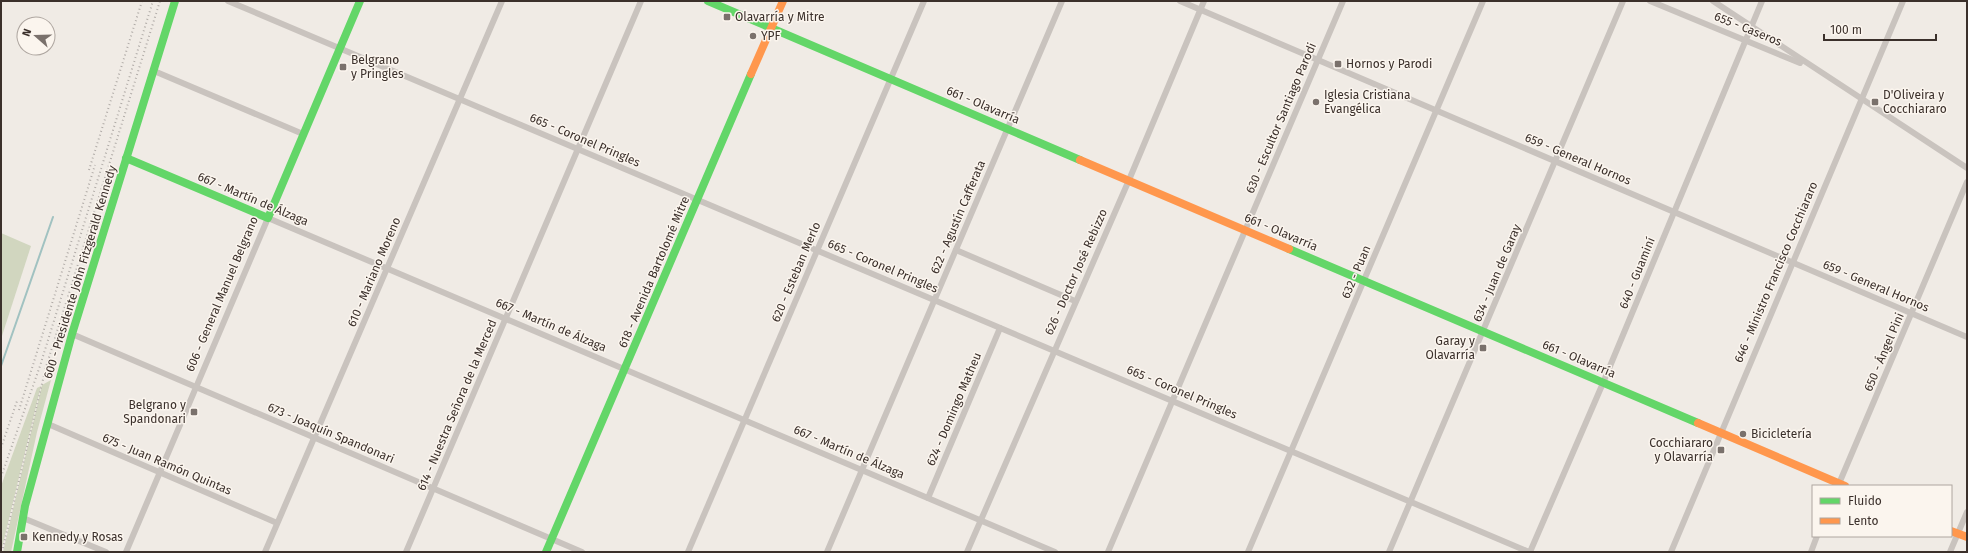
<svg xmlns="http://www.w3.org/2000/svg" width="1968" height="553" viewBox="0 0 1968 553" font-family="'Fira Sans',sans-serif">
	<rect width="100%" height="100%" fill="#f0ebe5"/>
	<!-- green -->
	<g fill="#d1d6bf">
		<path d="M1 233 31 246 1 339Z"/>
		<path d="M51 380 37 432 11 552H3L42 385Z"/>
		<path d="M41 386 1 552V486L37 388Z"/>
	</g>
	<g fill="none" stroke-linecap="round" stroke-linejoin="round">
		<!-- stream -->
		<path stroke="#a1c2c1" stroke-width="2" d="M1 366 53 217"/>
		<!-- street -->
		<g stroke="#c9c3be" stroke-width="6">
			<path d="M228 1 1529 552"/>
			<path d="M1180 1 1967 337"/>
			<path d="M1650 1 1800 63"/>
			<path d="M1713 1 1967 168"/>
			<path d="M154 71 303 134"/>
			<path d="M956 250 1075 301"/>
			<path d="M72 334 582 552"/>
			<path d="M48 424 277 523"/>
			<path d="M1838 486 1967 182"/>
			<path d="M928 498 1000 328"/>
			<path d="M23 518 106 552"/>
			<path d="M126 552 268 218 1055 552"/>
			<path d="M265 552 502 1"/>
			<path d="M406 552 641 1"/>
			<path d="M688 552 924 1"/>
			<path d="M827 552 1062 1"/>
			<path d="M967 552 1129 180 1204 1"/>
			<path d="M1108 552 1343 1"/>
			<path d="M1248 552 1483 1"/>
			<path d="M1389 552 1623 1"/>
			<path d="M1530 552 1603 383 1762 1"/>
			<path d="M1671 552 1903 1"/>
			<path d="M1811 552 1817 536"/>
			<path d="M1950 552 1967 512"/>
		</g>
		<!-- fast -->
		<g stroke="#63d668" stroke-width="8">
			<path d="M708 1 1080 160"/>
			<path d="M126 158 268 218 360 1"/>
			<path d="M1289 249 1698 423"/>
			<path d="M17 552 25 506 72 334 175 1"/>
			<path d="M546 552 751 74"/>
		</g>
		<!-- slow -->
		<g stroke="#ff974d" stroke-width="8">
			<path d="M751 74 783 1"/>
			<path d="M1080 160 1289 249"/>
			<path d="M1698 423 1845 486"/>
			<path d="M1951 531 1967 537"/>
		</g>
		<!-- rail -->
		<g stroke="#b1aca8" stroke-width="2" stroke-dasharray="1 3" stroke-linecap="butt">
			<path d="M89 170 142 1"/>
			<path d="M19 410 95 165"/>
			<path d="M1 448 17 401"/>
			<path d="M1 477 40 366 153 1"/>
			<path d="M2 552 46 367 160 1"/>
		</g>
	</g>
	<!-- markers -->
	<g fill="#7a716c" stroke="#fbf5ee" stroke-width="1.5">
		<rect x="723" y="13" width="8" height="8" rx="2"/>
		<circle cx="753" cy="36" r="4"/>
		<rect x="1334" y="60" width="8" height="8" rx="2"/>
		<rect x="339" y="63" width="8" height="8" rx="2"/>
		<circle cx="1316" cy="102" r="4"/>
		<rect x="1871" y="98" width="8" height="8" rx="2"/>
		<rect x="1479" y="344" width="8" height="8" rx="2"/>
		<rect x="190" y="408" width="8" height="8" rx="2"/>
		<circle cx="1743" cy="434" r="4"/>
		<rect x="1717" y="446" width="8" height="8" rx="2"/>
		<rect x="20" y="533" width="8" height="8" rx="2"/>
	</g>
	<g text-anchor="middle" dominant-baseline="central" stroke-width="3" stroke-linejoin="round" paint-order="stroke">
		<!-- poi labels -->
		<g font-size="12" fill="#3b302b" stroke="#fbf5ee" text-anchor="start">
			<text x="735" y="17">Olavarría y Mitre</text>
			<text x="761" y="36">YPF</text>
			<text x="351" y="60">Belgrano<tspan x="351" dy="14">y Pringles</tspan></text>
			<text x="1346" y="64">Hornos y Parodi</text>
			<text x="1324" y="95">Iglesia Cristiana<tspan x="1324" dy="14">Evangélica</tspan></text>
			<text x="1883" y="95">D'Oliveira y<tspan x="1883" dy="14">Cocchiararo</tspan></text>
			<text x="1475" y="341" text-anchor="end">Garay y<tspan x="1475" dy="14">Olavarría</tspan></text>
			<text x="186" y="405" text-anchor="end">Belgrano y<tspan x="186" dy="14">Spandonari</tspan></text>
			<text x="1751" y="434">Bicicletería</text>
			<text x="1713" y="443" text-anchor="end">Cocchiararo<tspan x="1713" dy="14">y Olavarría</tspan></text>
			<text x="32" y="537">Kennedy y Rosas</text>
		</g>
		<!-- street labels -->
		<g font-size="12" fill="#3b302b" stroke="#fbf5ee">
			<text transform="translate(1748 29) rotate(22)">655 - Caseros</text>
			<text transform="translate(983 105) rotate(23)">661 - Olavarría</text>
			<text transform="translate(1281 118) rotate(-67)">630 - Escultor Santiago Parodi</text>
			<text transform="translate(585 140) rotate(23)">665 - Coronel Pringles</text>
			<text transform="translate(1578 159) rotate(23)">659 - General Hornos</text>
			<text transform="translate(253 199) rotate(23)">667 - Martín de Álzaga</text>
			<text transform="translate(958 217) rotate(-67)">622 - Agustín Cafferata</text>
			<text transform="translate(1281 232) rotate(23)">661 - Olavarría</text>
			<text transform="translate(883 266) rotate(23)">665 - Coronel Pringles</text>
			<text transform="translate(80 272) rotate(-73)">600 - Presidente John Fitzgerald Kennedy</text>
			<text transform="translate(374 272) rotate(-67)">610 - Mariano Moreno</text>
			<text transform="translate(654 272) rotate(-67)">618 - Avenida Bartolomé Mitre</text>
			<text transform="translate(796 272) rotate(-67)">620 - Esteban Merlo</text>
			<text transform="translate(1076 272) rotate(-66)">626 - Doctor José Rebizzo</text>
			<text transform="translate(1356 272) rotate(-67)">632 - Puan</text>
			<text transform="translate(1776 272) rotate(-67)">646 - Ministro Francisco Cocchiararo</text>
			<text transform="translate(1497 273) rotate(-67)">634 - Juan de Garay</text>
			<text transform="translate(1637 273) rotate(-68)">640 - Guaminí</text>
			<text transform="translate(1876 286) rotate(23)">659 - General Hornos</text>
			<text transform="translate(222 294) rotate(-67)">606 - General Manuel Belgrano</text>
			<text transform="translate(551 325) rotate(23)">667 - Martín de Álzaga</text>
			<text transform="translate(1884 352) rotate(-67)">650 - Ángel Pini</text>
			<text transform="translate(1579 359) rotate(23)">661 - Olavarría</text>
			<text transform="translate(1182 392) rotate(23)">665 - Coronel Pringles</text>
			<text transform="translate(457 405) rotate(-67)">614 - Nuestra Señora de la Merced</text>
			<text transform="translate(954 409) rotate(-67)">624 - Domingo Matheu</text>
			<text transform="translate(331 433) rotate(23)">673 - Joaquín Spandonari</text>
			<text transform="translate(849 452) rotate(23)">667 - Martín de Álzaga</text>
			<text transform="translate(167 464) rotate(23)">675 - Juan Ramón Quintas</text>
		</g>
	</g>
	<!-- border -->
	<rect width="1968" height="553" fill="none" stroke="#3b302b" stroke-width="4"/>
	<!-- legend -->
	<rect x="1812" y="485" width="140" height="52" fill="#fbf5ee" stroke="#aea6a0"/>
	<rect x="1820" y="498" width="20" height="6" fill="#63d668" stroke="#aea6a0"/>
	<text x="1848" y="505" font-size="12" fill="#3b302b">Fluido</text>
	<rect x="1820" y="518" width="20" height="6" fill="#ff974d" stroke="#aea6a0"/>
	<text x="1848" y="525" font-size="12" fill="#3b302b">Lento</text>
	<!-- north arrow -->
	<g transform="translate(36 36) rotate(290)"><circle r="19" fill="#fbf5ee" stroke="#aea6a0"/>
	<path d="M0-3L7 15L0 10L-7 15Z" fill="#7a716c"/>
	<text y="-6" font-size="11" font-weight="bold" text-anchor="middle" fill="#3b302b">N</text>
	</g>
	<!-- scale -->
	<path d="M1824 34v6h112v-6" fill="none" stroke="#3b302b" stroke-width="2"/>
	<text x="1830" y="34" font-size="12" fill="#3b302b" stroke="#fbf5ee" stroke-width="3" paint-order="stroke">100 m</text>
</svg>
